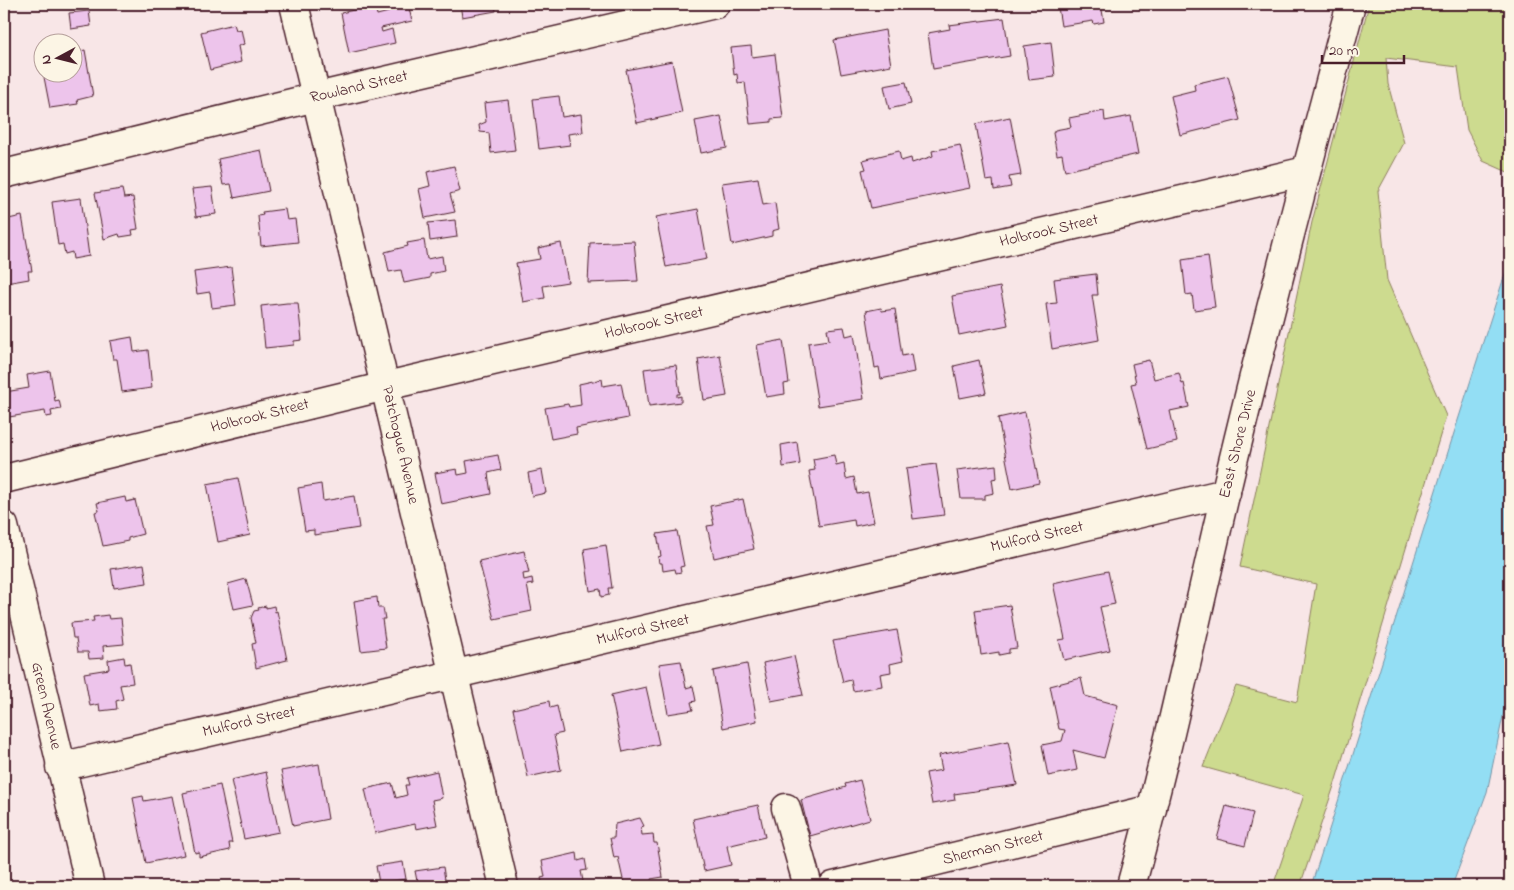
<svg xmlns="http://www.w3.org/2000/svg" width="1514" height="890" viewBox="0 0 1514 890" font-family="'Indie Flower',sans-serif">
	<rect width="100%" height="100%" fill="#f8e6e7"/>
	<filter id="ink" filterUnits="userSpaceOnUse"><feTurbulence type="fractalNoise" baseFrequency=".02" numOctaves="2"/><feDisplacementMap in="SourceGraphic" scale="10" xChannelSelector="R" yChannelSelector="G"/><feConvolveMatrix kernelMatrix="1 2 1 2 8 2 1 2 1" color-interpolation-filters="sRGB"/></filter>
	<g filter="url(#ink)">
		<!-- green -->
		<path fill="#cddb8f" stroke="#8c7d5d" d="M1369 4H1510V173L1483 161 1467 130 1458 67 1386 58 1388 84 1404 143 1378 191 1387 280 1446 416 1335 783 1300 886H1273L1304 795 1203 767 1236 686 1297 702 1316 584 1240 567 1312 222Z"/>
		<!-- water -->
		<path fill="#93def4" stroke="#7692a4" d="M1510 249V683L1487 792 1452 886H1311C1377 682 1439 476 1506 271Z"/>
		<!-- building -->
		<g fill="#edc4eb" stroke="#4a1f2b">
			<path d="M388 4H408L412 21 381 28 382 32 392 29 395 43 349 53 341 13 375 5 377 15 389 12Z"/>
			<path d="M460 4H495L496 11 462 17Z"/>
			<path d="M1054 4H1101L1104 22 1094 24 1093 21 1061 26 1058 7 1055 8Z"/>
			<path d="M89 11 91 26 71 29 69 13Z"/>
			<path d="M1004 18 1010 56 933 69 928 33 950 29 949 25Z"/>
			<path d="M234 24 236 30 241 29 244 44 238 46 241 62 210 70 201 32Z"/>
			<path d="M885 30 891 65 841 74 834 40Z"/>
			<path d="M1051 42 1055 77 1029 80 1024 46Z"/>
			<path d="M751 46 752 57 775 54 783 118 771 119V122L750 124 745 82 738 83 737 74 734 75 731 48Z"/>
			<path d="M85 50 93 96 77 100 78 104 50 108 43 72H72V53Z"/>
			<path d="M672 61 682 113 637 123 626 70Z"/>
			<path d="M1228 76 1240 120 1180 135 1171 96 1195 90 1194 84Z"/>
			<path d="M906 82 911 104 889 109 884 86Z"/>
			<path d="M559 96 562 117 581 114 583 132 568 134 570 145 539 149 533 99Z"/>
			<path d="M508 100 515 150 491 153 489 133 480 132 479 125 486 122 484 103Z"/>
			<path d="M1104 111 1105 121 1131 116 1138 154 1065 171 1062 154 1057 155 1053 133 1055 130 1071 127 1069 118Z"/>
			<path d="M721 116 727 148 701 153 695 121Z"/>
			<path d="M1010 117 1021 175 1009 177 1011 187 994 190 993 180 986 181 976 124Z"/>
			<path d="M960 145 970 188 871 208 862 170 866 169 863 160 899 151 901 161 911 158 912 163 933 156 932 151Z"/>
			<path d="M261 150 269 191 234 198 231 184 223 185 218 159Z"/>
			<path d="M454 166 460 191 450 194 455 212 425 218 419 189 430 186 427 172Z"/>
			<path d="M758 178 763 205 775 203 779 229 772 231V236L732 245 722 183Z"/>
			<path d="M212 187 216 214 196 217 192 189Z"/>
			<path d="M122 189 124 198 133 197 138 229 132 230 133 235 120 237 119 234 104 239 95 193Z"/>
			<path d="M81 198 89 256 73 259 72 252 65 254 63 244 58 245 52 202Z"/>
			<path d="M285 209 287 220 295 219 298 242 261 246 258 216 263 215 262 212Z"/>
			<path d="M698 209 707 259 666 267 656 217Z"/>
			<path d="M22 216 32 271H28L29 279 6 283 4 278V220Z"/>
			<path d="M455 220 457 237 430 241 428 223Z"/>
			<path d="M424 240 427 259 442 256 444 271 430 274V278L404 283 401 270 389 272 385 252 408 246 407 243Z"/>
			<path d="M634 241 638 281 588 283 590 243Z"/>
			<path d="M561 243 568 282 543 286 545 298 523 302 516 263 540 259 538 248Z"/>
			<path d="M1208 256 1215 307 1194 310 1192 294 1186 295 1182 260Z"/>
			<path d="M231 267 236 305 212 308 210 292 197 294 194 272Z"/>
			<path d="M1096 274 1098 295H1092L1099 340 1052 349 1046 304 1057 303 1054 279Z"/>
			<path d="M1000 287 1008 325 959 335 952 296Z"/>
			<path d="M287 303H298L302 340 294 341V345L265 348 261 306Z"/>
			<path d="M881 308 882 311 895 309 902 356 911 354 914 372 881 379 879 367 875 368 866 311Z"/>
			<path d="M844 327 846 336 854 334 864 399 818 406 808 343 829 340 827 329Z"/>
			<path d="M132 337 134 352 148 350 152 388 122 392 117 359H113L110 341Z"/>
			<path d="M783 340 789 383 784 384 785 394 766 397 757 345Z"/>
			<path d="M720 355 727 396 704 400 698 359Z"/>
			<path d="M979 360 986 393 960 398 954 366Z"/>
			<path d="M1149 360 1154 379 1179 373 1182 384 1184 383 1189 407 1170 411 1177 442 1147 449 1131 384 1136 383 1132 364Z"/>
			<path d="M676 365 680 394H677V397L681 396V402L649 406 644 369Z"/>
			<path d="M50 371 55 401 59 400 61 409 51 411 52 416 46 417 45 411 9 417 5 392 29 388 27 375Z"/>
			<path d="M602 379 603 386 621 383 628 418 576 428 577 434 551 439 545 408 568 404 569 407 581 405 579 384Z"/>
			<path d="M1025 412 1039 483 1012 489 998 418Z"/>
			<path d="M797 442 800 464 783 467 781 445Z"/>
			<path d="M498 455 501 470 488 473 491 494 441 504 435 473 457 469 458 475 468 473 466 461Z"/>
			<path d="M834 455 836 465 844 463 846 479 854 477 857 494 868 492 874 522 855 526 854 520 819 526 809 471 815 470 813 459Z"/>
			<path d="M936 464 944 515 913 519 906 468Z"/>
			<path d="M996 465 997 478 992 479 994 493 985 495V499H961L957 470Z"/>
			<path d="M542 470 546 493 532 496 528 473Z"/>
			<path d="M238 478 250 535 218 542 207 484Z"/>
			<path d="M321 484 323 501 354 496 359 528 314 535V530L305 531 298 488Z"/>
			<path d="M125 497 126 502 135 500 143 534 128 538V541L103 546 95 512 99 511 97 503Z"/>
			<path d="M743 499 754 549 714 558 707 526 714 525 710 506Z"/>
			<path d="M677 531 684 566 680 567 681 572 676 573 675 569 663 571 662 563H659L658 557 661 556 657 534Z"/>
			<path d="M606 545 612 588H608L609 595 601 597 600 589 590 591 584 549Z"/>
			<path d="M524 551 529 573 523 574 524 580 532 578 533 584 527 585 532 611 494 619 479 561Z"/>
			<path d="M144 564 147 583 114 588 111 569Z"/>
			<path d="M1108 571 1115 604 1100 607 1110 650 1064 660 1059 640 1065 639 1053 583Z"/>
			<path d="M246 579 253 605 234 609 228 584Z"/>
			<path d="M377 597 378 608H383L385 619H382L386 648 361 651 354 601Z"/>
			<path d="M1010 605 1017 648 1009 649V653L999 655V652L981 655 975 610Z"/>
			<path d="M266 606V608L274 606 275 612 277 611 287 660 256 668 252 644 256 643 251 618 254 611 259 610 258 608Z"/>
			<path d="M108 615 109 619 121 618 124 644 103 646 104 658 89 659 88 652H78L76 638H73L71 623 94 621 93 617Z"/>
			<path d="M897 630 903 661 890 664 891 672 880 674 882 686 853 691 851 680 843 682 833 641Z"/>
			<path d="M794 656 803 695 771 701 763 663Z"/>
			<path d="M124 657 125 664 130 663 133 683 120 685 123 699 116 701 117 709 100 711 99 704 90 706 84 673 109 669 108 660Z"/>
			<path d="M681 661 686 688 693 686 696 701 691 702 693 710 668 714 659 664Z"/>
			<path d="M747 664 757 721 723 728 713 671Z"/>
			<path d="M1081 678 1085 696 1118 705 1104 758 1073 750 1077 770 1048 776 1042 745 1062 741 1065 730 1059 729 1050 686Z"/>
			<path d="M646 687 659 744 623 752 611 695Z"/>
			<path d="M549 701 550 708 557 706 563 733 554 735 561 770 528 777 513 709Z"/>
			<path d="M1008 741 1017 785 954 794 955 800 932 804 926 773 942 770 939 755Z"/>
			<path d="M319 764 328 819 293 826 281 771Z"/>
			<path d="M437 771 442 798 432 800 437 825 416 829 415 824 375 833 365 789 392 783 396 798 407 795 405 785H409L407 778Z"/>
			<path d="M266 772 279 832 244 839 231 780Z"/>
			<path d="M860 780 870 819 810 836 801 800 846 787 845 784Z"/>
			<path d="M220 785 232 843H229L230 850 199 857V852L195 853 183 793Z"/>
			<path d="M143 796 144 801 172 796 184 855 146 863 133 798Z"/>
			<path d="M758 805 765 837 727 846 731 865 704 871 693 819Z"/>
			<path d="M1226 806 1253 813 1245 846 1217 839Z"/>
			<path d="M640 818 644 826 641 827 642 835 653 834 654 843H657L663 877 651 879 652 886H628L627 884H624L618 857 614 858 610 838H614L615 824Z"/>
			<path d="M577 853 578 861 585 859 587 870 581 871 584 886H543L541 878 545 877 542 861Z"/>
			<path d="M4 857 7 874H4Z"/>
			<path d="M403 862 406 879 379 883 376 866Z"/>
			<path d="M443 867 446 886H450H418L415 871Z"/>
		</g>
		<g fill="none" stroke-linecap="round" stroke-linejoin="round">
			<defs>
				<g id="minor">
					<path d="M294 4 504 886"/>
					<path d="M4 174 316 97 715 4"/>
					<path d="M4 479 386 386 1306 171"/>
					<path d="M4 526 90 886"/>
					<path d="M60 767 1226 493"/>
					<path d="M786 808 808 886"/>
					<path d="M833 886 1152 809"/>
					<path d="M1131 886C1167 757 1194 626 1225 495 1264 331 1307 167 1351 4"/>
				</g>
			</defs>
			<!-- minor casing -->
			<use href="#minor" stroke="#4a1f2b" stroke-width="31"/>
			<!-- minor -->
			<use href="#minor" stroke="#fcf5e5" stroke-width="28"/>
		</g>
	</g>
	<g text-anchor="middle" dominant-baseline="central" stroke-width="4.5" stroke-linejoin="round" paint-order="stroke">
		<!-- street labels -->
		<g font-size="16" fill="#4a1f2b" stroke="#fcf5e5">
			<text transform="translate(359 87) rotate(-13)">Rowland Street</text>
			<text transform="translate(1049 231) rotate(-13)">Holbrook Street</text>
			<text transform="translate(654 323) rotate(-13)">Holbrook Street</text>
			<text transform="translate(260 416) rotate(-14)">Holbrook Street</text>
			<text transform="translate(1238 444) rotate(-76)">East Shore Drive</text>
			<text transform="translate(400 445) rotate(77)">Patchogue Avenue</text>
			<text transform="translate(1037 537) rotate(-13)">Mulford Street</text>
			<text transform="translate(643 630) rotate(-13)">Mulford Street</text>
			<text transform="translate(46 706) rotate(77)">Green Avenue</text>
			<text transform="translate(249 722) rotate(-13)">Mulford Street</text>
			<text transform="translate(993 848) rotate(-14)">Sherman Street</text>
		</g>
	</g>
	<!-- margin -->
	<rect width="1514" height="890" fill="none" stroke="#fcf5e5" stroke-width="20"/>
	<rect x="10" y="10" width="1494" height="870" fill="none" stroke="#4a1f2b" stroke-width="2" filter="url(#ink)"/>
	<!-- north arrow -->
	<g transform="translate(58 58) rotate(263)"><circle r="24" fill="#fcf5e5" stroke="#b59f9b"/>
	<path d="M0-4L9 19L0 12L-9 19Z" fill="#4a1f2b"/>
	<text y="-8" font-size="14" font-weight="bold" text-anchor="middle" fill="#4a1f2b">N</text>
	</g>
	<!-- scale -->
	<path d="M1322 55v8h82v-8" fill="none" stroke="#4a1f2b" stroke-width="2.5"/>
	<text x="1329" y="55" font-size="15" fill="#4a1f2b" stroke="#fcf5e5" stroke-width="4" paint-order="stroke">20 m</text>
</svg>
